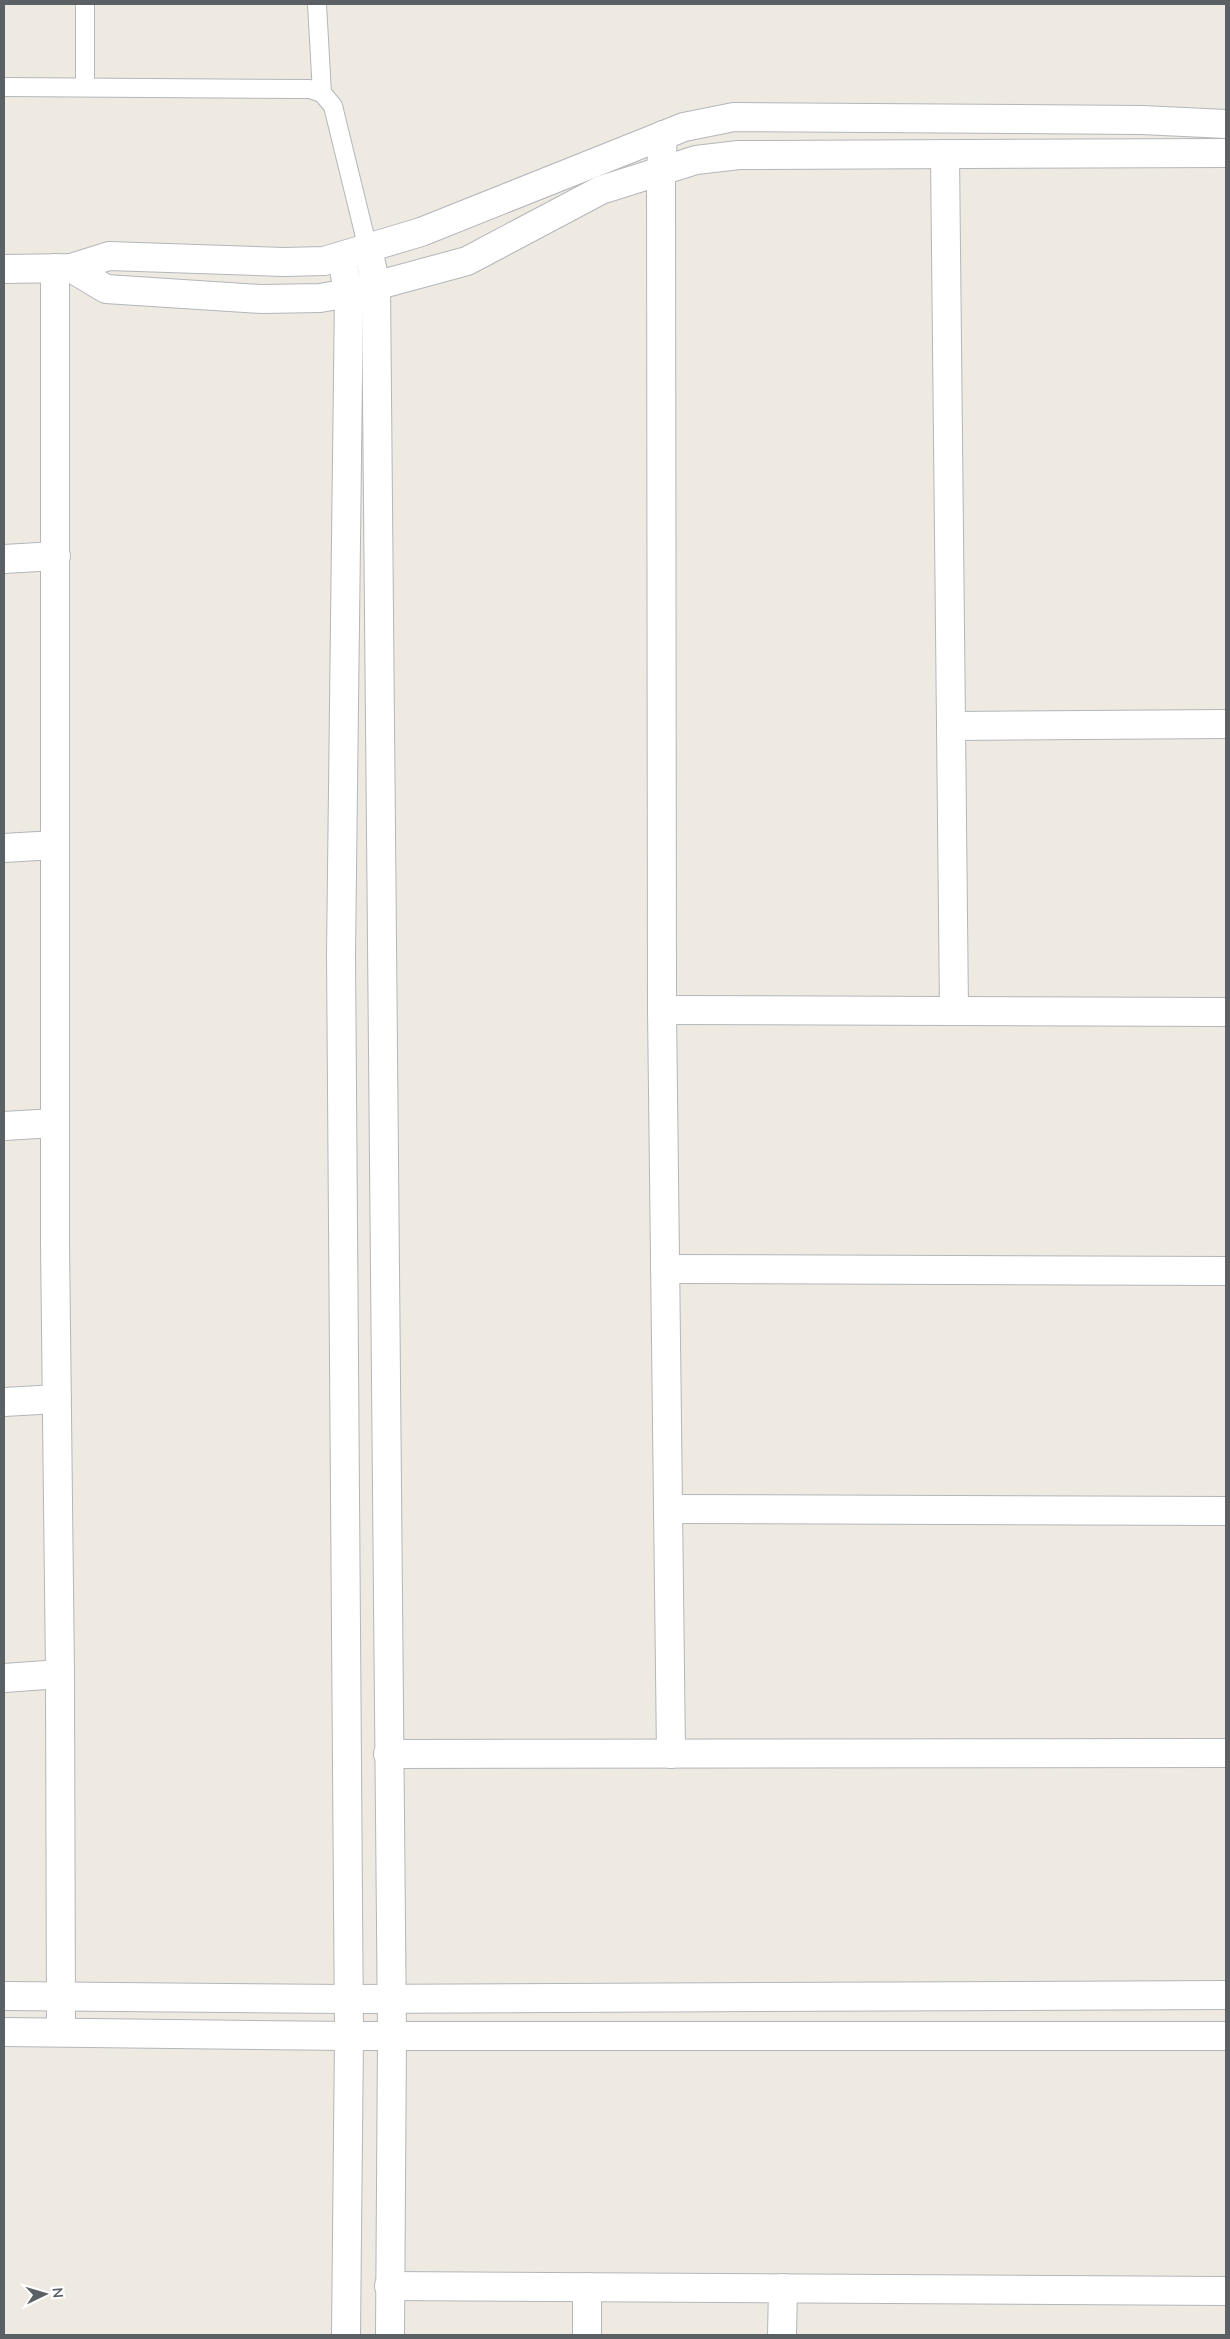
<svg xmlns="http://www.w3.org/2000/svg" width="1230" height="2339" viewBox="0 0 1230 2339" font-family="'Nunito Sans',sans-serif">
	<rect width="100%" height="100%" fill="#eeeae2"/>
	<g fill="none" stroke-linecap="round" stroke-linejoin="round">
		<defs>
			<g id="service">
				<path d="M85 4V87"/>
				<path d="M317 4 322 93"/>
				<path d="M4 87 310 89 322 93 333 106 368 249"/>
			</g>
			<g id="minor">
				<path d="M663 135 661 171 662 1010 671 1754"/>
				<path d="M945 154 954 1010"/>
				<path d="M368 249 376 286 392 2035 390 2335"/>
				<path d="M341 257 349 293 341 954 349 2036 346 2335"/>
				<path d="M55 268V1243L60 1674 61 2032"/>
				<path d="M71 268 106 289 261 299 320 298 349 293 467 261 601 190 696 160 739 155 1226 153"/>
				<path d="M4 269 71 268 109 256 284 262 324 261 421 232 684 127 734 117 1142 120 1226 124"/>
				<path d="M4 559 56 556"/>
				<path d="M951 726 1226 724"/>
				<path d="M4 848 55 845"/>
				<path d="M662 1010 1226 1012"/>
				<path d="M4 1126 55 1123"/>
				<path d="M665 1269 1226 1271"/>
				<path d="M4 1402 57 1399"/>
				<path d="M668 1509 1226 1511"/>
				<path d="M4 1678 60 1674"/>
				<path d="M388 1754 1226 1753"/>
				<path d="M4 1996 347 1999 1226 1995"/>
				<path d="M4 2032 349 2036H1226"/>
				<path d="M389 2286 1226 2291"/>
				<path d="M587 2287V2335"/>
				<path d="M782 2335 783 2288"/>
			</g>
		</defs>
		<!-- service casing -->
		<use href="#service" stroke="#b3b6ba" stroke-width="20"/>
		<!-- minor casing -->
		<use href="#minor" stroke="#b3b6ba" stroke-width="30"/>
		<!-- service -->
		<use href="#service" stroke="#fff" stroke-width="18"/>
		<!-- minor -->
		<use href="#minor" stroke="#fff" stroke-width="28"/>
	</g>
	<!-- border -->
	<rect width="1230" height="2339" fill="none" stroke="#5a6064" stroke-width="10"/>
	<!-- north arrow -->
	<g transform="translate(45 2294) rotate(85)" stroke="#ffffff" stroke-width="4" paint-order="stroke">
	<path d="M0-4L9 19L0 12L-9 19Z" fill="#5a6064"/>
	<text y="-8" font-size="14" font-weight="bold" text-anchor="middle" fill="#5a6064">N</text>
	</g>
</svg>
